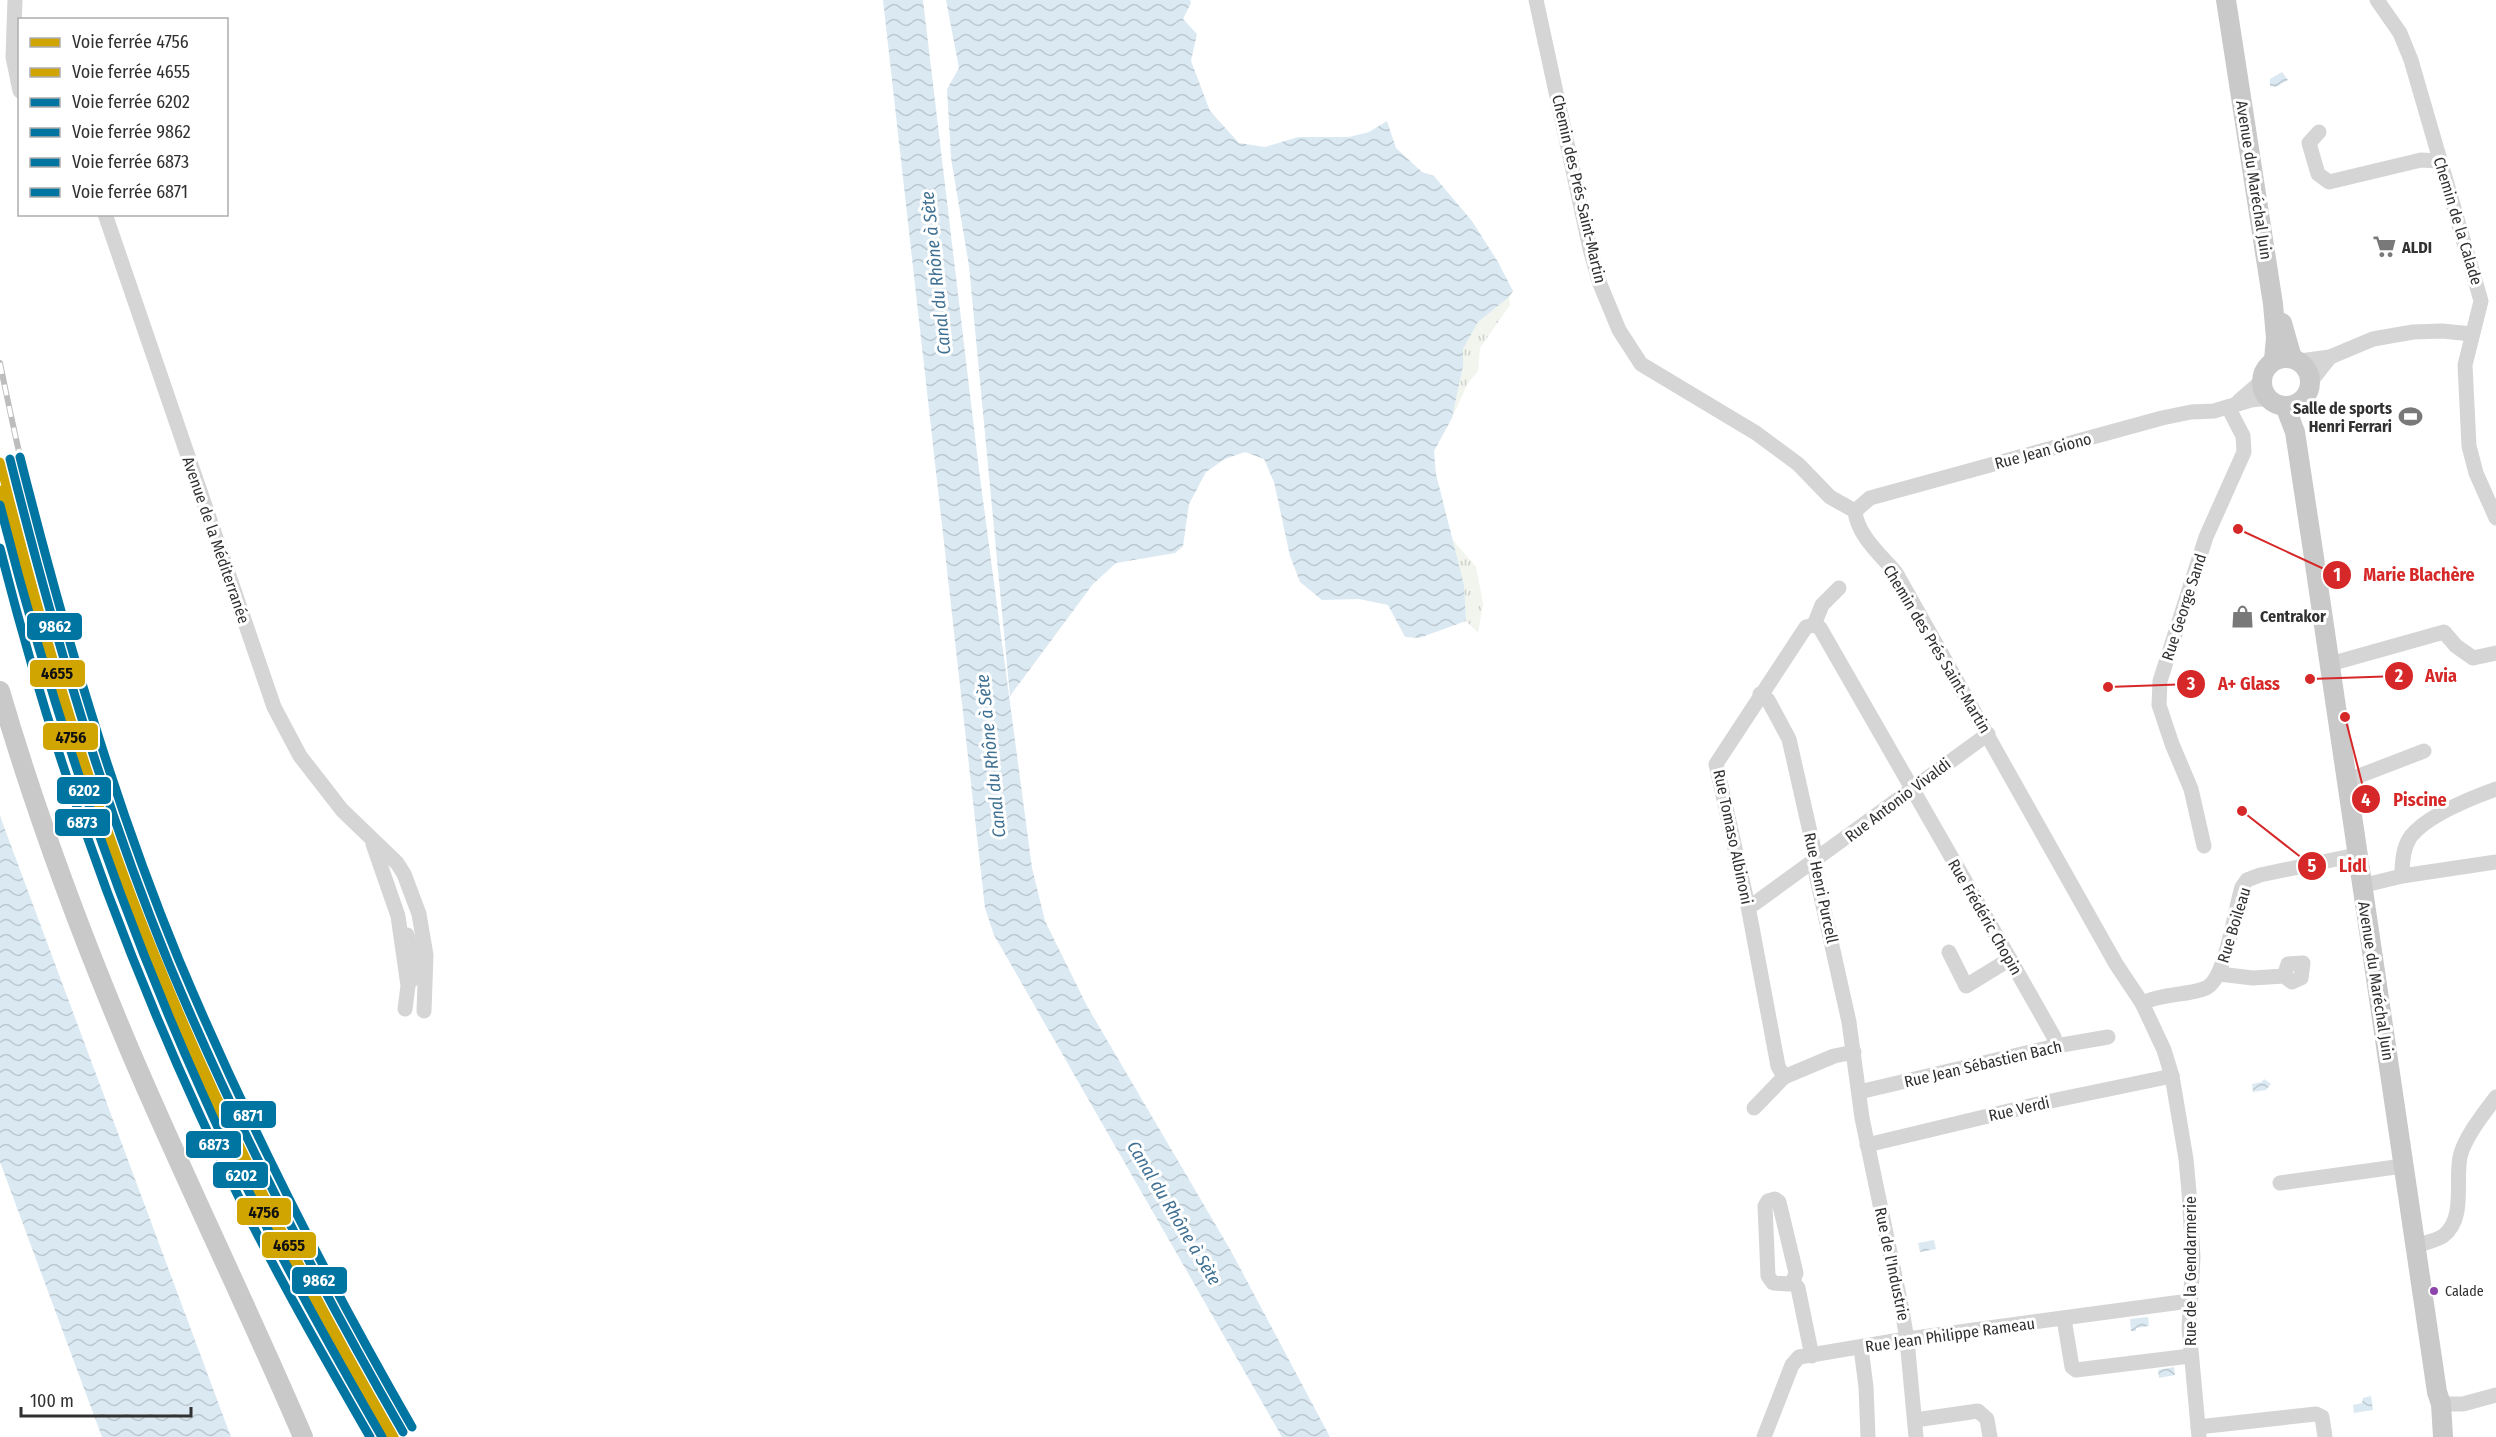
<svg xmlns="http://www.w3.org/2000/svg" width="2496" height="1437" viewBox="0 0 2496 1437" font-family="'Fira Sans Condensed',sans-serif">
	<defs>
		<pattern id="grass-tufts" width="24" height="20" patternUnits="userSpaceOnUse" patternTransform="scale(1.5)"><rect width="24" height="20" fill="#f1f5ed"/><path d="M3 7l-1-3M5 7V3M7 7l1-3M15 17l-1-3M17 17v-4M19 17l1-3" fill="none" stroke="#cfd2cc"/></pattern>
		<pattern id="water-waves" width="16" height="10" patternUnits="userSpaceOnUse" patternTransform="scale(1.5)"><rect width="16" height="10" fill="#dbe9f2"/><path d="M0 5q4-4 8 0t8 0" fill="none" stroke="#bcc8d0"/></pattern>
	</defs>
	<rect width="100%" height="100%" fill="#fff"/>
	<!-- grass -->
	<g fill="url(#grass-tufts)">
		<path d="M1509 297 1510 305 1480 348 1478 371 1468 383 1452 418 1463 366V349L1478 322Z"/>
		<path d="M1451 538 1476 567 1483 603 1478 633 1466 621 1464 585Z"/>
	</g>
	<!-- water -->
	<g fill="url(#water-waves)">
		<path d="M883 0H923L979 470 1032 868 1045 921 1087 1006 1231 1251 1330 1437H1282L994 935 985 908Z"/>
		<path d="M946 0H1190L1191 3 1183 19 1197 34 1191 61 1210 111 1239 143 1265 147 1298 137H1349L1369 132 1387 121 1396 148 1422 172 1434 176 1472 221 1498 262 1513 291 1509 297 1478 322 1463 349V366L1452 418 1434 451 1436 474 1464 585 1466 621 1419 638 1405 637 1388 605 1359 599 1322 600 1300 582 1290 556 1274 482 1264 459 1245 452 1225 459 1206 472 1189 504 1183 546 1175 553 1116 563 1093 584 1010 696 969 266 951 158 947 89 959 68Z"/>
		<path d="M2282 72 2288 80 2276 87 2270 86V79Z"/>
		<path d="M0 816 231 1437H102L0 1162Z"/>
		<path d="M2264 1079 2271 1084 2266 1090 2253 1092 2252 1084 2262 1082Z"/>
		<path d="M1934 1240 1936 1249 1920 1252 1918 1243Z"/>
		<path d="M2148 1317 2149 1326 2136 1328V1331H2131L2130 1319Z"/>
		<path d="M2174 1367 2175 1375 2159 1378 2158 1370Z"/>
		<path d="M2371 1396 2373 1410 2354 1413 2353 1405 2362 1403 2363 1398Z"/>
	</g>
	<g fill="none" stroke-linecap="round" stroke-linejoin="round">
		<!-- minor -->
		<g stroke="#d5d5d5" stroke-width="15">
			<path d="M15 0 13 57 20 91"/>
			<path d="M1536 0 1590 249 1600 284 1619 330 1641 364 1756 433 1798 464 1830 497 1855 511C1857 535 1881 555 1896 573L2116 964 2142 1003 2164 1050 2172 1076 2186 1159 2189 1192 2193 1257 2189 1328 2199 1437"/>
			<path d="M2377 0 2400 33 2411 60 2481 301 2465 365 2469 446 2476 473 2496 518"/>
			<path d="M2319 132 2309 143 2318 174 2329 182 2421 160 2439 161"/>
			<path d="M105 214 274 707 300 756 342 810 397 863 404 874 419 914 426 955 424 1011"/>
			<path d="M2300 361 2330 357 2373 339 2413 332 2442 331 2472 334"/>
			<path d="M2311 381 2330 357"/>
			<path d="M2239 401 2262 381"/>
			<path d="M1855 511 1870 498 2162 418 2191 412 2214 411 2251 400 2268 398"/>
			<path d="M1814 625 1822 605 1839 588"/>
			<path d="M2330 664 2444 632 2456 646 2473 658 2496 653"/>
			<path d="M1760 694 1768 700 1789 739 1815 854 1816 874 1849 1022 1862 1118 1902 1310 1907 1340 1916 1437"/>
			<path d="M2346 781 2424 751"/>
			<path d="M373 844 398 916 408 986 405 1009"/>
			<path d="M2204 846 2191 789 2172 744 2159 705 2160 681 2206 537 2244 452 2243 436 2228 407"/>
			<path d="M2402 876C2402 862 2403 847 2411 836 2428 815 2471 798 2496 789"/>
			<path d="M2361 886 2402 876 2496 862"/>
			<path d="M1748 906 1754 904 1988 734"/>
			<path d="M407 935 417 967 412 980"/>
			<path d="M1949 952 1966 986 2010 959"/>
			<path d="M2219 974 2253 978 2284 976 2292 982 2301 978 2303 963 2288 964 2284 976"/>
			<path d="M2142 1003C2163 993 2186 996 2206 988 2226 979 2235 908 2242 887L2247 880 2260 875 2356 855"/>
			<path d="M1854 1052 1834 1056 1784 1077 1778 1066 1748 906 1716 764 1806 627 1814 625 1820 628C1898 764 1977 900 2054 1037L2056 1046"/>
			<path d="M1859 1092 2056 1046 2108 1037"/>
			<path d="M1754 1108 1784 1077"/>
			<path d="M1867 1145 2051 1101 2172 1076"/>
			<path d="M2280 1183 2403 1166"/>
			<path d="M2417 1246C2425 1242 2436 1241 2443 1236 2466 1219 2455 1182 2460 1157 2464 1138 2484 1113 2496 1097"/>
			<path d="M1793 1281 1789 1284 1773 1283 1768 1276 1765 1206 1768 1201 1775 1199 1779 1202 1796 1273 1793 1281 1798 1288 1812 1356"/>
			<path d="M2064 1319 2072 1367 2076 1370 2190 1356"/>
			<path d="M1861 1348 1866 1387 1868 1437"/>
			<path d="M2441 1404H2463L2496 1395"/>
			<path d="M1915 1420 1978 1411 1987 1419 1990 1437"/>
			<path d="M2198 1427 2316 1414 2322 1417 2325 1437"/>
			<path d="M1764 1437 1792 1365 1799 1357 1900 1340 2189 1301"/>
		</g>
		<!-- major -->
		<g stroke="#c9c9c9" stroke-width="20">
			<path d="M2226 0 2273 304 2276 338 2274 360"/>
			<path d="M2282 323 2292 358"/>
			<circle cx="2286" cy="382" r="24"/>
			<path d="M2285 406 2295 432 2313 551 2437 1392 2441 1404 2443 1437"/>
			<path d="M0 691C36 814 81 935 131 1053 186 1182 248 1308 303 1437"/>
		</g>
		<defs>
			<g id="rail">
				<path d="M0 363C56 644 150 917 276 1174 310 1245 345 1317 387 1383"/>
				<path d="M383 1377 402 1403"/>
			</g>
		</defs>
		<!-- rail casing -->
		<use href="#rail" stroke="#bdbdbd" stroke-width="6"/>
		<!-- rail -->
		<use href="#rail" stroke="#fff" stroke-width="4" stroke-dasharray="11" stroke-linecap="butt"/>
		<defs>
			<path id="rail-1" d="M0 490C22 573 44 656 71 738 111 859 157 978 208 1094 260 1212 323 1325 387 1437"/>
			<path id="rail-2" d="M0 462C43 634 92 804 160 967 227 1131 306 1284 394 1437"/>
			<path id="rail-3" d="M0 505C51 706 116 901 201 1090 254 1210 317 1324 382 1437"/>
			<path id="rail-4" d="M10 459C53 630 102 800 169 964 237 1127 315 1279 403 1432"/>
			<path id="rail-5" d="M0 548C58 778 142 1003 248 1216 286 1291 328 1364 370 1437"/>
			<path id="rail-6" d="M20 457C63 627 112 797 179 960 247 1122 324 1274 412 1427"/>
		</defs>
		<!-- rail-1 casing -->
		<use href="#rail-1" stroke="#fff" stroke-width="14"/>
		<!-- rail-2 casing -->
		<use href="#rail-2" stroke="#fff" stroke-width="14"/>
		<!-- rail-3 casing -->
		<use href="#rail-3" stroke="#fff" stroke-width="14"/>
		<!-- rail-4 casing -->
		<use href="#rail-4" stroke="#fff" stroke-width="14"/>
		<!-- rail-5 casing -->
		<use href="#rail-5" stroke="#fff" stroke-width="14"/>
		<!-- rail-6 casing -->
		<use href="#rail-6" stroke="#fff" stroke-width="14"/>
		<!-- rail-1 -->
		<use href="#rail-1" stroke="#d0a502" stroke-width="9"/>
		<!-- rail-2 -->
		<use href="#rail-2" stroke="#d0a502" stroke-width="9"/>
		<!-- rail-3 -->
		<use href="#rail-3" stroke="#0075a1" stroke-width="9"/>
		<!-- rail-4 -->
		<use href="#rail-4" stroke="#0075a1" stroke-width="9"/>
		<!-- rail-5 -->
		<use href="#rail-5" stroke="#0075a1" stroke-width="9"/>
		<!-- rail-6 -->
		<use href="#rail-6" stroke="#0075a1" stroke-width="9"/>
	</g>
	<!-- icons -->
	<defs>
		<symbol id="supermarket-bare" viewBox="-9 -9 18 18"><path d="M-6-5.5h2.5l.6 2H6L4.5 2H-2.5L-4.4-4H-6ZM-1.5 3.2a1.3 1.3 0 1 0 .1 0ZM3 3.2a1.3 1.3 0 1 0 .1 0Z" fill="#797979" stroke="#fff" stroke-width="2.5" paint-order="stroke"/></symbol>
		<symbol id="stadium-bare" viewBox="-9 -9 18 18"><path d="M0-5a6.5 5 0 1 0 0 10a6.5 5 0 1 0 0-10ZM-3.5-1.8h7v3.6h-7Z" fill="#797979" stroke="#fff" stroke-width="2.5" paint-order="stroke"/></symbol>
		<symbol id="shop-bare" viewBox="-9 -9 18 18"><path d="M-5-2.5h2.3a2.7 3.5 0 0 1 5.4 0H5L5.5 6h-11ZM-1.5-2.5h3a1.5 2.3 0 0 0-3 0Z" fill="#797979" stroke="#fff" stroke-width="2.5" paint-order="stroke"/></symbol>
	</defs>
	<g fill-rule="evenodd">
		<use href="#supermarket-bare" x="2368" y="230" width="33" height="33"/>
		<use href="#stadium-bare" x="2394" y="400" width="33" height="33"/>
		<use href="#shop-bare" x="2226" y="600" width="33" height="33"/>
	</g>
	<!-- markers -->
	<circle fill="#8e44ad" stroke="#fff" stroke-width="2" cx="2434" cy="1291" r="5"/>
	<g text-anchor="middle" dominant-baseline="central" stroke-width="6" stroke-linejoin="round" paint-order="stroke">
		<!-- bus labels -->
		<g font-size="14" fill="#313131" stroke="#fff" text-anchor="start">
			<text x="2445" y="1291">Calade</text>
		</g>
		<!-- street labels -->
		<g font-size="16" fill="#313131" stroke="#fff">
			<text transform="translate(2254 180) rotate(81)">Avenue du Maréchal Juin</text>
			<text transform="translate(1579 189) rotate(77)">Chemin des Prés Saint-Martin</text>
			<text transform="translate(2458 221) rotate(73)">Chemin de la Calade</text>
			<text transform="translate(2043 451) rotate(-15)">Rue Jean Giono</text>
			<text transform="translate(216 540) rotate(71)">Avenue de la Méditerranée</text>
			<text transform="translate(2184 607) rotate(-72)">Rue George Sand</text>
			<text transform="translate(1937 649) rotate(59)">Chemin des Prés Saint-Martin</text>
			<text transform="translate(1898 800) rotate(-37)">Rue Antonio Vivaldi</text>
			<text transform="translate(1733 837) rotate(78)">Rue Tomaso Albinoni</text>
			<text transform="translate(1821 888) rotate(78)">Rue Henri Purcell</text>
			<text transform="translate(1985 917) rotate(60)">Rue Frédéric Chopin</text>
			<text transform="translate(2234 925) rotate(-73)">Rue Boileau</text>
			<text transform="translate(2376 981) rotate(81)">Avenue du Maréchal Juin</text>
			<text transform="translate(1983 1064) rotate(-13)">Rue Jean Sébastien Bach</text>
			<text transform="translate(2019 1109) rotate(-13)">Rue Verdi</text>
			<text transform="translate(1892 1264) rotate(78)">Rue de l'Industrie</text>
			<text transform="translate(2190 1271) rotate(-90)">Rue de la Gendarmerie</text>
			<text transform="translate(1950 1335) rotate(-8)">Rue Jean Philippe Rameau</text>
		</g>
		<!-- poi labels -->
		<g font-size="16" font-weight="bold" fill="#313131" stroke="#fff" text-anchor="start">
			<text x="2402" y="247">ALDI</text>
			<text x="2392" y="408" text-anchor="end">Salle de sports<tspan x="2392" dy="18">Henri Ferrari</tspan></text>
			<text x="2260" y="616">Centrakor</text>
		</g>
		<!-- water labels -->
		<g font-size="18" font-style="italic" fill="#3f7092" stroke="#fff">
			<text transform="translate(936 273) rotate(-96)">Canal du Rhône à Sète</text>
			<text transform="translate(991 756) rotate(-96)">Canal du Rhône à Sète</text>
			<text transform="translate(1174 1213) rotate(59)">Canal du Rhône à Sète</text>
		</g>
	</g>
	<!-- callouts -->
	<path fill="none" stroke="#d62828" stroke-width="2" d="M2238 529L2337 575M2310 679L2399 676M2108 687L2191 684M2345 717L2366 799M2242 811L2312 866"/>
	<g fill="#d62828" stroke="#fff" stroke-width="2">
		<circle cx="2238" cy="529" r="6"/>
		<circle cx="2310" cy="679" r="6"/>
		<circle cx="2108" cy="687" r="6"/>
		<circle cx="2345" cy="717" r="6"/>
		<circle cx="2242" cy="811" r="6"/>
		<circle cx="2337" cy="575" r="15"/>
		<circle cx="2399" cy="676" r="15"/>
		<circle cx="2191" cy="684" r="15"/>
		<circle cx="2366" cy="799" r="15"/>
		<circle cx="2312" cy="866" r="15"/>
	</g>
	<g font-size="18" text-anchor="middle" font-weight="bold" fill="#fff">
		<text x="2337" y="581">1</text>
		<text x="2399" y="682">2</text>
		<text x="2191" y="690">3</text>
		<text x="2366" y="806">4</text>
		<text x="2312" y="872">5</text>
	</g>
	<g font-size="18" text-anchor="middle" font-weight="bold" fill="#d62828" stroke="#fff" stroke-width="6" stroke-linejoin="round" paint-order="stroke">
		<text x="2419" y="581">Marie Blachère</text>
		<text x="2441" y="682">Avia</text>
		<text x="2249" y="690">A+ Glass</text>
		<text x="2420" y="806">Piscine</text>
		<text x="2353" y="872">Lidl</text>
	</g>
	<g stroke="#fff" stroke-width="2">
		<rect x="26" y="612" width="57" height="29" rx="6" fill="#0075a1"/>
		<rect x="29" y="659" width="57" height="29" rx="6" fill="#d0a502"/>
		<rect x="42" y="722" width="57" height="29" rx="6" fill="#d0a502"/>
		<rect x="56" y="776" width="56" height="29" rx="6" fill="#0075a1"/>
		<rect x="54" y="808" width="57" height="29" rx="6" fill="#0075a1"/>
		<rect x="220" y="1100" width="57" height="29" rx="6" fill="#0075a1"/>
		<rect x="185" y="1130" width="57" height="29" rx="6" fill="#0075a1"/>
		<rect x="212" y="1161" width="57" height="28" rx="6" fill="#0075a1"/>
		<rect x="236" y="1197" width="56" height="29" rx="6" fill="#d0a502"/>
		<rect x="261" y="1231" width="56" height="28" rx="6" fill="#d0a502"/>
		<rect x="291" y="1266" width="57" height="29" rx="6" fill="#0075a1"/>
	</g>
	<g font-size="16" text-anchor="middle" font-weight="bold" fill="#fff">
		<text x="55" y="632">9862</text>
		<text x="84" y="796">6202</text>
		<text x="82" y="828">6873</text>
		<text x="248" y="1121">6871</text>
		<text x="214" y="1150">6873</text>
		<text x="241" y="1181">6202</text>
		<text x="319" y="1286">9862</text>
	</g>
	<g font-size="16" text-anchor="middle" font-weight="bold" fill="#111">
		<text x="57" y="679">4655</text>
		<text x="71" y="743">4756</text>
		<text x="264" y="1218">4756</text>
		<text x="289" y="1251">4655</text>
	</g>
	<!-- legend -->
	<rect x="18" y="18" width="210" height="198" fill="#ffffff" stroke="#adadad" stroke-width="1.5"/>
	<rect x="30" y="38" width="30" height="9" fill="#d0a502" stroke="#adadad" stroke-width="1.5"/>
	<text x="72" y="48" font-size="18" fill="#313131">Voie ferrée 4756</text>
	<rect x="30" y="68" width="30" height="9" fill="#d0a502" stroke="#adadad" stroke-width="1.5"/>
	<text x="72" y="78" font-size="18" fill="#313131">Voie ferrée 4655</text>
	<rect x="30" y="98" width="30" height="9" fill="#0075a1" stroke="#adadad" stroke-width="1.5"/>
	<text x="72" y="108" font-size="18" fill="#313131">Voie ferrée 6202</text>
	<rect x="30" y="128" width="30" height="9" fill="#0075a1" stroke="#adadad" stroke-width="1.5"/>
	<text x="72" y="138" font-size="18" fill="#313131">Voie ferrée 9862</text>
	<rect x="30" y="158" width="30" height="9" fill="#0075a1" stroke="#adadad" stroke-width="1.5"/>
	<text x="72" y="168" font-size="18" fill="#313131">Voie ferrée 6873</text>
	<rect x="30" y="188" width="30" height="9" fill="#0075a1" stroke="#adadad" stroke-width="1.5"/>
	<text x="72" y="198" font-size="18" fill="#313131">Voie ferrée 6871</text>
	<!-- scale -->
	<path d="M21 1407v9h170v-9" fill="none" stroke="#313131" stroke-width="3"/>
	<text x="30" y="1407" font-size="18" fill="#313131" stroke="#ffffff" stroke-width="4.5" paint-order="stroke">100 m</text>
</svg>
